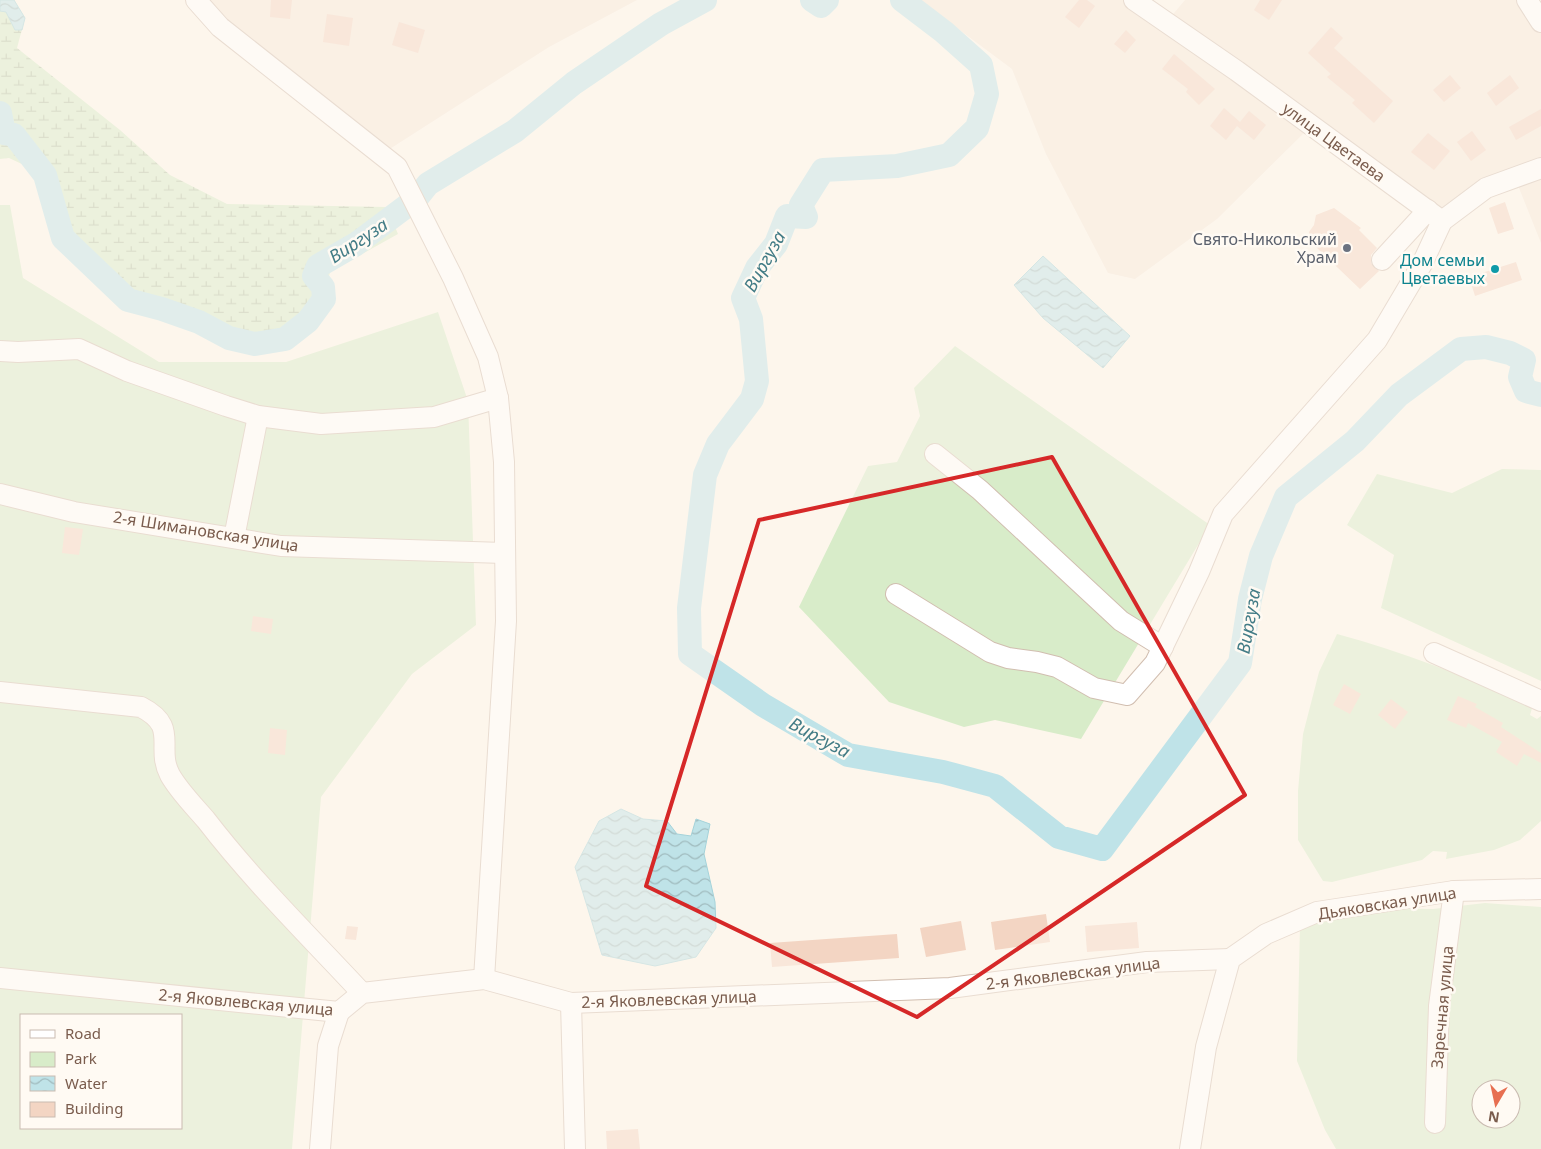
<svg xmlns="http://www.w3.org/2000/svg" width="1541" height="1149" viewBox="0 0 1541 1149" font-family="'Noto Sans',sans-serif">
	<defs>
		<pattern id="wetland-marsh" width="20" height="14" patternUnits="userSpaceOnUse" patternTransform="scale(1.25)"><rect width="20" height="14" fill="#d8ecc9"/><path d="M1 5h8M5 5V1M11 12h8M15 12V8" fill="none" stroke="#b4c2a5"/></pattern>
		<pattern id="water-waves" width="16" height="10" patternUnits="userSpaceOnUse" patternTransform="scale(1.25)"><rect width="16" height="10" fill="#bfe3e8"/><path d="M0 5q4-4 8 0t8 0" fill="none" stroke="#a0bbbe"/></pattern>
	</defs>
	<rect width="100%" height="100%" fill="#fdf6ec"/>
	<!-- residential -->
	<g fill="#f5e8da">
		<path d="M201 0H637L549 47 385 152Z"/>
		<path d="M913 0H1126L1309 128 1217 219 1135 279 1108 273 1046 154 1012 69 957 28Z"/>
		<path d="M1185 0H1524L1541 28V166L1443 217 1169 19Z"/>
		<path d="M1541 171V243L1519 188V179Z"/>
	</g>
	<!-- green -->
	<g fill="#d8ecc9" fill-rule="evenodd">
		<path d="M0 205H10L23 278 159 362H286L438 312 468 401 476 625 412 674 321 797 292 1149H0ZM21 1015H181V1128H21Z"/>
		<path d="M955 346 1210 525 1081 739 995 720 964 727 889 702 799 607 868 466 897 462 920 416 914 388Z"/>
		<path d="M1502 469 1541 470V681L1381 608 1394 555 1347 525 1377 474 1452 493Z"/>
		<path d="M1337 634C1404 652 1468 678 1533 705L1530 715 1537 719 1541 716V821L1520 840 1494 850 1446 859 1447 852 1433 851 1422 860 1332 882 1323 881 1298 840V791L1303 734 1319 672Z"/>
		<path d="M1485 903 1541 907V1149H1336L1325 1130 1297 1061 1300 925 1374 908 1433 909ZM1481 1089H1511V1119H1481Z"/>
	</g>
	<!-- wetland -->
	<path fill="url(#wetland-marsh)" d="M0 0H14L25 18 17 48 120 130 170 175 227 204 387 207 398 234 330 272 324 299 308 321 285 339 255 344 229 338 199 322 128 300 63 238 45 175 9 158 0 159Z"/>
	<!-- water -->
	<g fill="url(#water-waves)" stroke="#a5d3da">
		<path d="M0 0H14L25 18 22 30H15L6 12 0 11Z"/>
		<path d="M1043 256 1130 336 1103 368 1043 318 1014 285Z"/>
		<path d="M621 809 643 819 667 821 677 834 691 836 696 819 710 824 704 854 715 902 716 928 696 957 655 966 602 955 575 867 599 821Z"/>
	</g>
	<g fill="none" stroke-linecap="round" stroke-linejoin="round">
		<!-- river -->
		<g stroke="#bfe3e8" stroke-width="24">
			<path d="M812 0 821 6 827 0"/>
			<path d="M902 0 944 32 981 65 987 94 977 128 949 155 897 166 823 170 801 205 806 217 787 216 776 244 757 268 743 298 751 319 757 381 752 399 718 444 705 475 689 608 690 654 763 705 848 755 943 772 995 786 1059 837 1102 849 1240 663 1250 599 1261 556 1286 497 1355 441 1399 395 1461 349 1486 347 1510 353 1524 360 1520 377 1526 391 1541 395"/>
			<path d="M0 113 4 133 14 135 45 175 63 238 128 300 162 309 199 322 229 338 255 344 285 339 308 321 324 299 323 287 314 276 318 266 356 244 416 199 428 184 515 131 574 83 661 24 705 0"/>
		</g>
	</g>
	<!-- building -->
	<g fill="#f3d5c3">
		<path d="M271 0H292L290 19 270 17Z"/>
		<path d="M1079 0H1087L1095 6 1079 28 1065 17Z"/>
		<path d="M1260 0H1282L1269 20 1254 10Z"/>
		<path d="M327 14 353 18 349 46 323 42Z"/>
		<path d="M399 22 425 30 418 53 392 45Z"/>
		<path d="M1331 27 1343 38 1334 48 1393 101 1374 123 1352 103 1355 100 1327 77 1331 74 1308 53Z"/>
		<path d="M1126 30 1136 40 1125 53 1114 44Z"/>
		<path d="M1174 54 1215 89 1199 105 1186 92 1188 89 1162 69Z"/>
		<path d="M1450 75 1461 88 1444 102 1433 90Z"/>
		<path d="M1510 75 1519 88 1496 106 1487 93Z"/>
		<path d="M1224 108 1240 122 1249 111 1266 125 1254 140 1237 126 1226 140 1210 126Z"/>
		<path d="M1541 109V126L1516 140 1509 127Z"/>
		<path d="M1472 131 1486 150 1471 161 1457 142Z"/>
		<path d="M1428 133 1450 151 1434 170 1411 152Z"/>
		<path d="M1505 202 1514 229 1498 234 1489 208Z"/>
		<path d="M1334 208 1361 228 1359 230 1377 248 1371 255V263L1379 271 1360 289 1316 247 1320 243 1309 237V232L1314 225 1316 215Z"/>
		<path d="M1516 262 1522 280 1475 296 1469 277Z"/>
		<path d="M65 527 83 529 79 555 62 553Z"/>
		<path d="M253 616 273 619 271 634 251 631Z"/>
		<path d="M1344 684 1361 694 1350 714 1333 705Z"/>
		<path d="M1458 696 1477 704 1475 707 1503 723 1501 727 1541 753V763L1524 754 1517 766 1496 752 1502 742 1468 723 1466 728 1447 720Z"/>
		<path d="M1391 699 1408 712 1395 729 1378 715Z"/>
		<path d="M270 728 287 730 285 755 268 753Z"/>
		<path d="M1046 914 1050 942 995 950 991 922Z"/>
		<path d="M961 921 966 950 926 957 920 928Z"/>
		<path d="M1137 922 1139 948 1087 952 1085 926Z"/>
		<path d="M347 926 358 927 356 940 345 939Z"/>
		<path d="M897 934 899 958 772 967 770 943Z"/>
		<path d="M638 1129 640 1149H607L606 1131Z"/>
	</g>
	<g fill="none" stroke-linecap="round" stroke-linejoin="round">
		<defs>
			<g id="minor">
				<path d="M196 0 220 27 397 167 453 278 488 357 498 398 504 462 506 621 484 979"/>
				<path d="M1134 0 1237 71 1442 221"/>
				<path d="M1527 0 1541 22"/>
				<path d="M1382 260 1428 210"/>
				<path d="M0 351 18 352 79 349 127 371 226 406 258 416 321 424 434 417 498 398"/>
				<path d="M935 454 980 490 1121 621 1163 647"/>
				<path d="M0 494 74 512 281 546 504 553"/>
				<path d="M234 538 258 416"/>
				<path d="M896 594 990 652 1008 658 1037 662 1057 667 1094 688 1127 695 1155 663 1199 572 1223 514 1377 340 1422 264 1442 221 1486 188 1541 168"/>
				<path d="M1434 653 1541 701"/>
				<path d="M0 692 141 707C180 727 155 747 170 775 179 791 194 806 206 820 253 881 309 936 362 993"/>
				<path d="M0 978 339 1012 362 993 484 979 571 1003 950 988 1147 962 1230 959"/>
				<path d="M571 1003 575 1149"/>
				<path d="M1435 1123 1439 1006 1454 891"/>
				<path d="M320 1149 328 1046 339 1012"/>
				<path d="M1190 1149 1206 1047 1230 959 1266 934 1317 912 1454 891 1541 889"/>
			</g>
		</defs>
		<!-- minor casing -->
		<use href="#minor" stroke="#d1beb0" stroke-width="22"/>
		<!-- minor -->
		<use href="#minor" stroke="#fff" stroke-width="20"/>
	</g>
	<!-- marked area -->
	<path d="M0 0H1541V1149H0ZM1052 457 1245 795 917 1017 646 886 759 520Z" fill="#fdf6ec" fill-opacity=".55" fill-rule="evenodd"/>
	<path fill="none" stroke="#d62828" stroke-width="4" stroke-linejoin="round" d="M1052 457 1245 795 917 1017 646 886 759 520Z"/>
	<!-- markers -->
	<circle fill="#6b7280" stroke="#fffaf3" stroke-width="2" cx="1347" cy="248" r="5"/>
	<circle fill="#0f9aa8" stroke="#fffaf3" stroke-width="2" cx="1495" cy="269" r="5"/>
	<g text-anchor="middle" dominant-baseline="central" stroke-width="5" stroke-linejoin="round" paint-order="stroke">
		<!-- street labels -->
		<g font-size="16" fill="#7a5c4d" stroke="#fffaf3">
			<text transform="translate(1334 142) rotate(36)">улица Цветаева</text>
			<text transform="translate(206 531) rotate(9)">2-я Шимановская улица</text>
			<text transform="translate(1387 903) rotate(-9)">Дьяковская улица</text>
			<text transform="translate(1073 973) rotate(-7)">2-я Яковлевская улица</text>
			<text transform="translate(669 999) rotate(-2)">2-я Яковлевская улица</text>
			<text transform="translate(246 1002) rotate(5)">2-я Яковлевская улица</text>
			<text transform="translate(1442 1007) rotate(-85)">Заречная улица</text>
		</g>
		<!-- worship labels -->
		<g font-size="16" fill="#5b616d" stroke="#fffaf3" text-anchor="end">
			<text x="1337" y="239">Свято-Никольский<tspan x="1337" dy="18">Храм</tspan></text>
		</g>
		<!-- culture labels -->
		<g font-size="16" fill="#0d838f" stroke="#fffaf3" text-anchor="end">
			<text x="1485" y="260">Дом семьи<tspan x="1485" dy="18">Цветаевых</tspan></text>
		</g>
		<!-- water labels -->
		<g font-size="18" font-style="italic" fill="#437c86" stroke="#fffaf3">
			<text transform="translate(358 240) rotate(-33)">Виргуза</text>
			<text transform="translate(764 261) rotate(-61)">Виргуза</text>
			<text transform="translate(1248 621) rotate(-80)">Виргуза</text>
			<text transform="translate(820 737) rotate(28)">Виргуза</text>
		</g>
	</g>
	<!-- legend -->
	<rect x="20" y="1014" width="162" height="115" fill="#fffaf3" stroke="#cabbb1"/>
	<rect x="30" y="1030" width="25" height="8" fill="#ffffff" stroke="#cabbb1"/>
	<text x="65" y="1039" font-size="15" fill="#7a5c4d">Road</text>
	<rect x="30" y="1052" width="25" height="15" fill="#d8ecc9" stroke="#cabbb1"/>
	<text x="65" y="1064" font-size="15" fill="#7a5c4d">Park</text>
	<rect x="30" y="1076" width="25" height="15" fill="url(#water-waves)" stroke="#cabbb1"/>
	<text x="65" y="1089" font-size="15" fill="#7a5c4d">Water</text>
	<rect x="30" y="1102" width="25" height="15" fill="#f3d5c3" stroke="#cabbb1"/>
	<text x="65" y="1114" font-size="15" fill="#7a5c4d">Building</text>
	<!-- north arrow -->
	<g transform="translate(1496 1104) rotate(189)"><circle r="24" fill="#fffaf3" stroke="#cabbb1"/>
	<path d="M0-4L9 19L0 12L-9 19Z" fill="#e76f51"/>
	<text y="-8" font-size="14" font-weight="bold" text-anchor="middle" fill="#7a5c4d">N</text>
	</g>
</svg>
